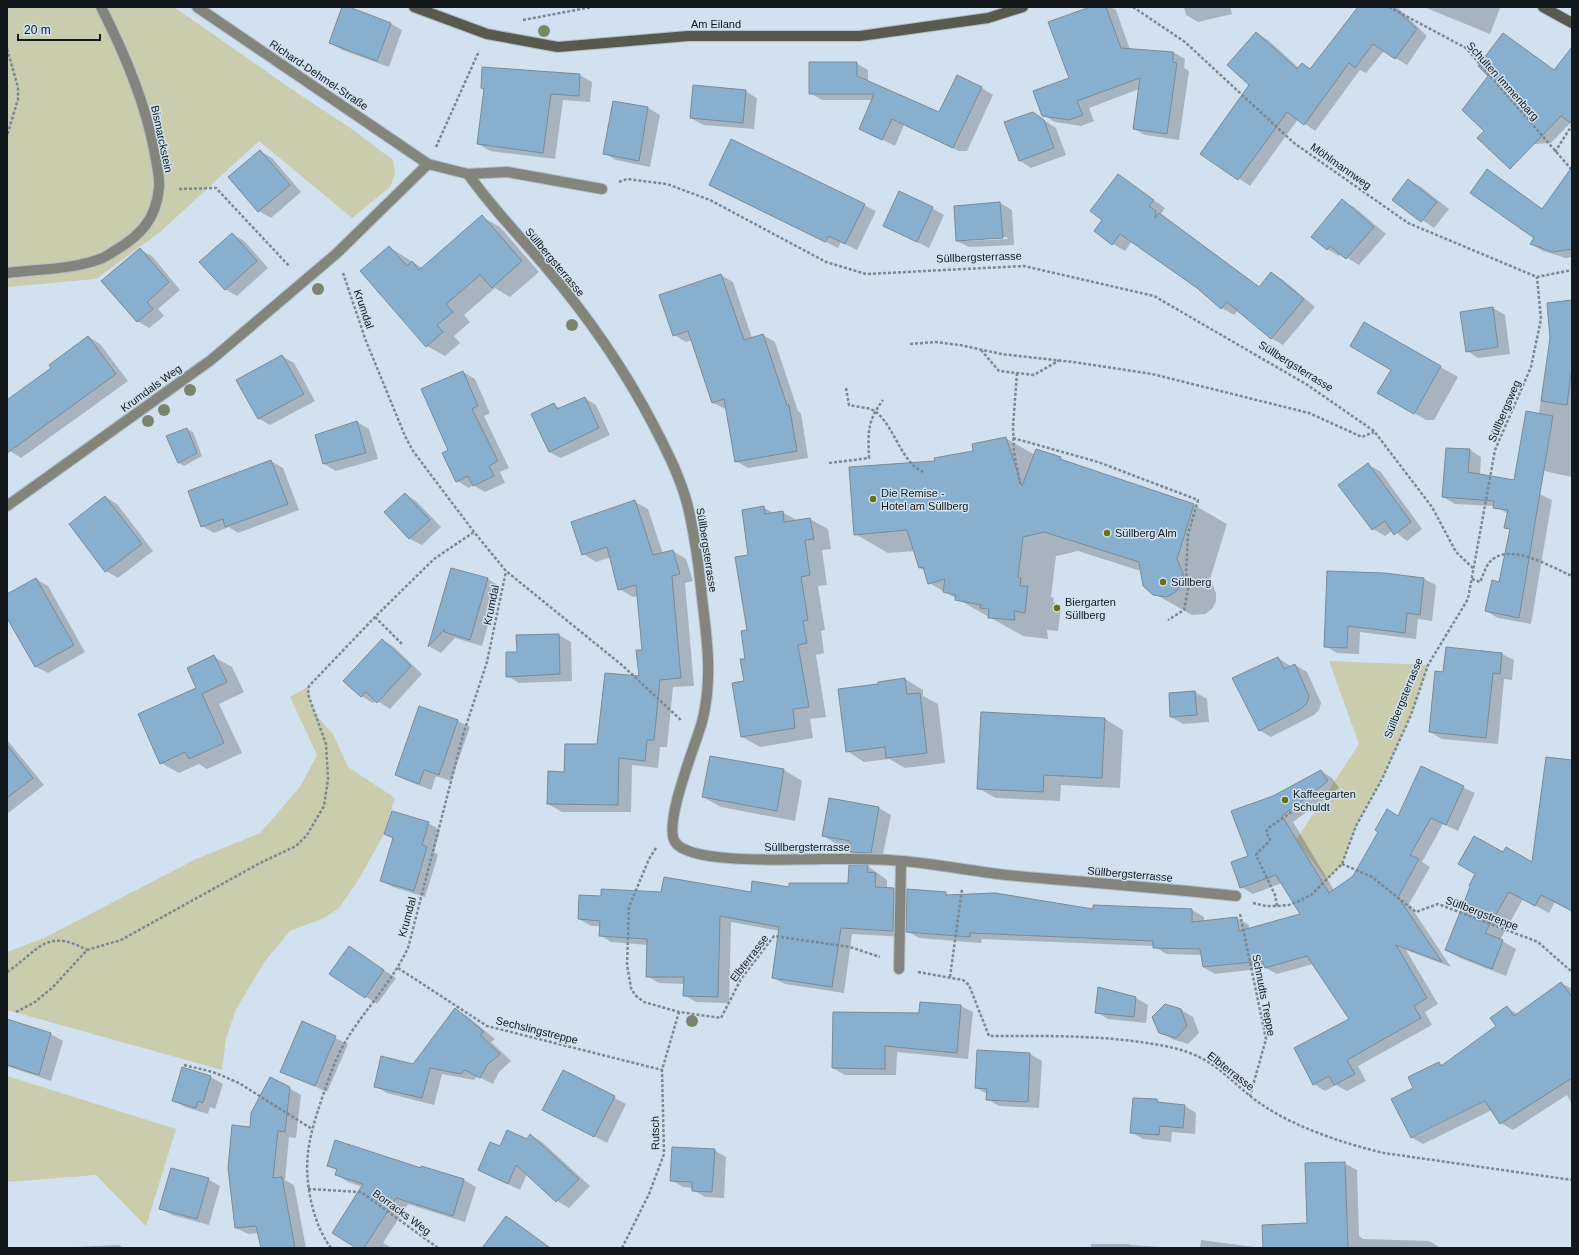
<svg xmlns="http://www.w3.org/2000/svg" width="1579" height="1255" viewBox="0 0 1579 1255" font-family="Arial,sans-serif">
	<rect width="100%" height="100%" fill="#d1e1ef"/>
	<!-- green -->
	<g fill="#c9cdad">
		<path d="M7 7H174L300 95 349 127 393 160 395 174 390 187 352 218 259 141 160 232 96 279 7 287Z"/>
		<path d="M1329 661 1428 665 1411 715 1382 779 1356 826 1342 864 1327 880 1296 840 1359 744Z"/>
		<path d="M309 686 308 694 315 714 333 734 348 767 395 798 384 834 359 879 339 908 324 918 290 931 265 961 236 1009 226 1039 222 1070 7 1010V952L44 938 196 859 260 833 300 787 317 755 290 697Z"/>
		<path d="M7 1076 176 1129 146 1226 96 1175 7 1182Z"/>
	</g>
	<!-- shadow -->
	<g fill="#0003" fill-rule="evenodd">
		<path d="M344 7 390 23 402 30 389 67 342 50 330 43Z"/>
		<path d="M1093 7H1111L1116 10 1130 50 1173 52 1185 59 1184 68 1189 71 1179 140 1145 135 1134 129 1139 89 1089 108 1094 121 1081 126 1055 122 1043 115 1070 78Z"/>
		<path d="M1184 7H1230L1232 14 1198 22 1186 15Z"/>
		<path d="M1359 7H1397L1427 36 1407 65 1384 51 1366 73 1360 70 1315 131 1298 119 1250 186 1202 153 1250 84 1257 33 1268 40 1299 68 1302 64 1311 69Z"/>
		<path d="M1424 7H1498L1500 8 1490 34Z"/>
		<path d="M1503 34 1555 71 1572 49V121L1551 143 1506 146 1490 76Z"/>
		<path d="M856 63 868 70V82L940 113 982 88 993 95 967 151H959L904 125 895 146 860 129 873 100H822L810 93Z"/>
		<path d="M483 68 580 75 592 82 590 102 563 100 555 159 490 151 478 144 485 90 482 88Z"/>
		<path d="M745 91 757 98 754 129 703 125 691 118Z"/>
		<path d="M613 102 648 108 660 115 650 167 616 160 604 153Z"/>
		<path d="M1033 113 1056 128 1066 155 1031 168 1020 161Z"/>
		<path d="M260 151 272 158 301 192 271 218 259 211Z"/>
		<path d="M1118 175 1165 208 1161 214 1260 287 1272 273 1283 280 1315 307 1283 345 1271 338 1238 310 1234 315 1222 308 1197 288 1132 241 1125 251 1113 244 1104 220Z"/>
		<path d="M1499 178 1543 210 1572 190V257L1566 258 1543 251 1531 244 1536 238Z"/>
		<path d="M1409 180 1421 187 1449 209 1434 228 1394 200Z"/>
		<path d="M710 185 864 205 876 211 857 250 841 242 838 248Z"/>
		<path d="M1342 201 1354 207 1386 234 1359 265 1341 254 1339 256 1327 249Z"/>
		<path d="M1000 203 1012 210 1014 245 969 247 957 241ZM1007 237 1008 239 967 241V239Z"/>
		<path d="M932 208 944 215 929 248 884 226Z"/>
		<path d="M482 217 500 227 539 272 510 297 495 288 464 315 470 322 454 336 460 343 445 356 427 346 389 247 422 268Z"/>
		<path d="M232 234 244 241 268 268 237 296 225 289Z"/>
		<path d="M140 250 152 256 180 290 158 309 164 316 149 328 137 321Z"/>
		<path d="M721 275 733 282 752 338 763 335 775 342 798 411 801 413 808 458 748 468 736 461 727 409H725L713 403 692 340 686 342 674 335Z"/>
		<path d="M1572 301V477L1530 468 1551 338Z"/>
		<path d="M1493 308 1505 315 1510 354 1478 358 1467 351Z"/>
		<path d="M1365 324 1458 377 1434 420H1426L1379 392 1392 369Z"/>
		<path d="M89 337 100 344 128 381 21 458 10 451 7 447V401L53 368Z"/>
		<path d="M282 356 294 363 315 401 270 425 258 418Z"/>
		<path d="M463 372 475 379 490 413 484 416 509 468 500 472 505 483 485 492 473 485 469 488 457 481 449 450Z"/>
		<path d="M584 398 596 405 610 435 561 458 549 452 554 405 561 409Z"/>
		<path d="M357 422 369 429 378 459 336 471 324 464 316 436Z"/>
		<path d="M187 429 193 432 202 456 184 466 179 463 167 437Z"/>
		<path d="M1005 438 1035 455 1060 458 1070 463 1194 505 1227 524 1210 579 1216 593V601L1212 609 1205 614 1192 615 1146 589 1141 571 1078 551 1056 556 1051 597 1054 598 1053 602 1061 606 1058 631 1047 630 1048 639 1023 636 929 583 925 571 920 568 915 551 888 553 855 534 936 462 974 452Z"/>
		<path d="M1470 450 1481 457 1480 475 1512 481 1552 500 1531 624 1498 618 1486 611 1499 583 1510 530 1506 528 1508 514 1494 506 1455 504 1443 497Z"/>
		<path d="M271 461 283 468 299 510 238 533 229 527 214 533 202 526Z"/>
		<path d="M1368 465 1380 471 1422 529 1407 541 1393 530 1385 536 1373 529 1340 485Z"/>
		<path d="M405 494 416 501 441 527 422 545 410 539 385 512Z"/>
		<path d="M105 497 117 504 153 551 118 578 106 571Z"/>
		<path d="M635 502 648 509 663 554 673 551 686 559 693 581 685 583 694 686 673 687 667 747H660L658 768 632 765 631 812H562L548 804 565 773 598 745 640 677 643 651 638 596 633 597 619 589 611 557 596 562 583 554Z"/>
		<path d="M764 508 774 513 782 512 798 521 810 519 828 529 831 549 822 550 827 585 818 586 825 630 821 631 824 653 816 655 826 717 810 719 813 738 760 747 742 737 749 556Z"/>
		<path d="M452 569 488 579 499 586 482 646 455 638 441 653 430 647Z"/>
		<path d="M1393 575 1424 579 1436 585 1432 621 1418 619 1416 639 1360 632 1359 654 1337 653 1325 646Z"/>
		<path d="M36 579 48 586 85 652 48 673 36 667 7 616V595Z"/>
		<path d="M559 635 571 642 572 681 519 683 507 676 518 652Z"/>
		<path d="M382 640 394 647 422 674 390 709 376 700 373 703 361 696Z"/>
		<path d="M1502 654 1514 660 1512 680 1504 679 1498 744 1442 739 1430 732 1444 673Z"/>
		<path d="M214 657 232 667 244 692 219 704 242 753 207 769 199 764 179 773 161 763Z"/>
		<path d="M1278 658 1289 665 1291 667 1295 665 1307 672 1321 703 1319 710 1314 715 1271 737 1259 730Z"/>
		<path d="M905 679 923 690V696L938 704 945 763 905 768 889 759 864 762 847 751 879 685Z"/>
		<path d="M1195 692 1207 699 1209 722 1183 724 1171 717Z"/>
		<path d="M419 707 458 721 470 727 451 781 436 776 431 790 408 781 396 775Z"/>
		<path d="M982 713 1105 719 1123 730 1120 788 1061 785 1060 801 996 798 978 788Z"/>
		<path d="M7 740 44 785 7 814Z"/>
		<path d="M711 757 784 770 802 781 795 821 721 807 703 797Z"/>
		<path d="M1572 761V911L1555 902 1549 913 1523 899 1500 940 1516 949 1506 976 1460 958 1446 950 1503 854 1533 864Z"/>
		<path d="M1421 768 1475 793 1458 831 1443 824 1422 862 1430 867 1409 904 1451 967 1406 950 1438 1004 1425 1012 1432 1025 1358 1066 1366 1081 1347 1091 1336 1085 1325 1091 1314 1084 1350 1020 1313 964 1277 974 1266 968 1215 974 1203 967 1202 955 1166 954 1154 946 982 939 981 943 919 938 907 931 945 893 950 896 1094 910V906L1192 910 1204 917V922L1237 918 1249 925V929L1301 914 1282 883 1253 894 1241 887 1249 857 1274 796 1321 771 1332 778 1339 788 1293 822 1334 890 1353 877 1399 817Z"/>
		<path d="M829 799 879 808 891 815 882 859H863L851 852V846L835 843 823 836Z"/>
		<path d="M428 823 440 830 434 852 438 855 425 897 393 887 381 881 394 839 385 834Z"/>
		<path d="M850 866H868L887 880V889H894L906 896 905 937 852 934 844 993 785 984 773 978 780 931 731 922 729 1003 696 1002 684 995V984L659 983 647 976 648 945 611 942 600 935V926H591L579 919 602 898 662 893H752L849 884Z"/>
		<path d="M349 947 396 978 377 1004 331 974Z"/>
		<path d="M1561 983 1572 989V1104L1567 1095 1513 1130 1501 1123 1492 1110 1423 1144 1411 1137 1415 1088 1439 1063 1444 1066 1498 1026 1507 1008 1518 1014ZM1489 1098 1490 1099 1417 1136V1133Z"/>
		<path d="M1136 998 1148 1005 1146 1023 1108 1019 1096 1012Z"/>
		<path d="M961 1006 973 1012 968 1059 897 1052 896 1075H845L833 1068 920 1014Z"/>
		<path d="M455 1009 467 1016 495 1039 491 1042 511 1061 499 1072 493 1084 477 1076 474 1080 442 1074 434 1105 387 1093 375 1086 414 1065Z"/>
		<path d="M1181 1010 1193 1017 1199 1033 1188 1044 1172 1039 1160 1032Z"/>
		<path d="M10 1021 51 1034 63 1041 51 1081 7 1066V1031Z"/>
		<path d="M302 1023 348 1044 327 1092 281 1071Z"/>
		<path d="M978 1051 1030 1054 1042 1061 1039 1108 999 1106 987 1099 988 1094 976 1088Z"/>
		<path d="M183 1069 211 1077 223 1084 215 1109 210 1107 208 1114 185 1107 173 1100Z"/>
		<path d="M564 1071 626 1104 607 1143 556 1116Z"/>
		<path d="M271 1078 301 1095 296 1138 289 1137 285 1180 294 1185 306 1248H262L259 1233 248 1234 236 1228 251 1128Z"/>
		<path d="M1157 1100 1163 1104 1185 1106 1196 1113 1195 1134 1172 1132 1171 1142 1143 1139 1131 1132Z"/>
		<path d="M530 1135 542 1142 590 1186 569 1208 557 1201 527 1174 520 1190 479 1170 501 1148 528 1140Z"/>
		<path d="M714 1150 726 1157 724 1198 705 1197 693 1190V1188L683 1187 671 1180Z"/>
		<path d="M1344 1163 1357 1170 1359 1236 1363 1239 1429 1241 1441 1248H1264L1308 1224Z"/>
		<path d="M328 1165 421 1169 422 1167 464 1180 476 1187 465 1222 408 1204 383 1243 392 1248H358L363 1187 348 1182 337 1175 338 1171Z"/>
		<path d="M208 1179 220 1186 209 1225 172 1215 160 1208Z"/>
		<path d="M507 1217 518 1224 551 1248H492Z"/>
		<path d="M1201 1240 1262 1248H1200Z"/>
		<path d="M1091 1244H1128L1131 1245 1176 1248H1091Z"/>
		<path d="M119 1245 124 1248H76V1247Z"/>
	</g>
	<!-- building -->
	<g fill="#89afce" stroke="#7b8a97">
		<path d="M342 7H349L391 23 377 61 329 43Z"/>
		<path d="M1090 7H1106L1121 48 1173 52V62L1177 63 1167 134 1133 129 1140 78 1077 101 1083 115 1069 120 1042 116 1033 91 1069 78 1048 22Z"/>
		<path d="M1358 7H1393L1417 29 1395 59 1373 44 1355 68 1349 63 1304 125 1287 112 1238 180 1200 154 1249 85 1227 65 1256 32 1297 69 1302 63 1310 69Z"/>
		<path d="M1503 33 1554 70 1572 47V124L1561 116 1510 169 1477 138 1484 131 1462 110 1488 76 1478 66Z"/>
		<path d="M809 62H857V76L939 112 957 75 982 87 953 148 892 119 882 140 859 129 874 94H809Z"/>
		<path d="M482 67 580 74 579 96 551 94 543 153 477 144 484 89 481 88Z"/>
		<path d="M693 85 746 90 743 123 690 118Z"/>
		<path d="M613 101 648 107 639 161 603 154Z"/>
		<path d="M1033 112 1044 120 1054 148 1019 161 1004 122Z"/>
		<path d="M731 139 865 204 845 244 829 236 825 242 709 185Z"/>
		<path d="M260 150 290 185 258 212 228 177Z"/>
		<path d="M1572 167V249L1553 252 1530 244 1534 238 1470 193 1487 169 1542 209Z"/>
		<path d="M1118 174 1154 200 1149 206 1156 211 1155 218 1159 213 1259 287 1271 272 1304 299 1271 339 1227 302 1221 309 1197 288 1120 234 1112 245 1094 231 1102 220 1090 211Z"/>
		<path d="M1408 179 1437 202 1421 222 1392 200Z"/>
		<path d="M899 191 933 207 917 242 883 226Z"/>
		<path d="M1342 199 1374 227 1346 259 1330 246 1327 250 1311 237Z"/>
		<path d="M1000 202 1003 238 956 241 954 206Z"/>
		<path d="M482 215 522 261 492 288 480 275 446 304 453 312 437 325 443 332 426 347 360 271 389 246 407 266 412 261 419 270Z"/>
		<path d="M232 233 257 261 225 290 199 262Z"/>
		<path d="M140 248 169 282 147 302 153 309 137 322 101 281Z"/>
		<path d="M721 274 744 340 763 334 787 405H789L797 451 735 462 724 399 712 403 688 331 673 336 659 295Z"/>
		<path d="M1572 300V367L1567 405 1541 401 1550 338 1547 303Z"/>
		<path d="M1493 307 1498 347 1466 352 1460 312Z"/>
		<path d="M1364 322 1441 366 1414 414 1377 393 1391 370 1350 346Z"/>
		<path d="M88 336 116 374 7 453V400L51 368 49 365Z"/>
		<path d="M282 355 304 394 258 419 236 380Z"/>
		<path d="M463 371 478 406 472 409 498 461 489 466 494 476 473 486 468 476 456 482 442 453 448 450 421 389Z"/>
		<path d="M585 397 599 428 549 452 531 414 554 403 557 409Z"/>
		<path d="M1526 411 1553 416 1519 618 1485 611 1492 580 1499 582 1510 529 1504 528 1508 510 1493 508 1494 501 1442 497 1446 448 1470 449 1468 472 1514 480Z"/>
		<path d="M357 421 366 453 323 464 315 435Z"/>
		<path d="M187 428 197 453 178 463 166 436Z"/>
		<path d="M1006 437 1022 486 1036 449 1061 457 1060 459 1194 504 1177 559 1183 573V582L1178 590 1167 597 1153 595 1143 586 1139 562 1044 532 1023 537 1018 577 1021 578 1020 586H1028L1025 613 1014 611 1015 620 988 618 989 609 980 608 981 605 955 600 956 595 943 592 945 579 928 584 923 567 919 568 907 530 854 535 849 467 935 461 934 458 973 451 972 444Z"/>
		<path d="M271 460 288 504 225 527 223 519 201 527 188 491Z"/>
		<path d="M1368 463 1411 522 1394 535 1385 521 1372 530 1338 485Z"/>
		<path d="M405 493 430 520 409 539 384 512Z"/>
		<path d="M105 496 142 544 105 572 69 524Z"/>
		<path d="M635 500 653 555 673 550 680 574 672 576 681 678 660 680 654 740H647L645 761 619 758 618 805 547 804 548 771 564 772 565 744H597L605 673 639 676 636 650H642L636 585 618 590 607 547 582 555 571 522Z"/>
		<path d="M764 506 765 514 783 511 784 522 810 518 814 539 805 540 810 575 801 577 808 620 803 621 807 643 798 645 809 707 793 709 795 728 741 737 732 683 744 681 740 659H745L741 631 747 630 735 557 748 555 742 510Z"/>
		<path d="M451 568 488 578 470 640 444 632 445 629 428 647Z"/>
		<path d="M1327 571 1384 573 1424 578 1420 615 1407 613 1405 633 1348 626 1347 648 1324 647Z"/>
		<path d="M36 578 74 645 35 667 7 618V594Z"/>
		<path d="M559 634 560 674 506 677V652H517L516 635Z"/>
		<path d="M382 639 411 666 377 703 366 692 361 697 343 681Z"/>
		<path d="M1446 647 1502 653 1500 674 1493 673 1486 738 1429 732 1435 671 1443 672Z"/>
		<path d="M214 655 227 682 202 694 224 743 189 759 185 752 160 764 138 714 196 688 187 668Z"/>
		<path d="M1278 657 1284 669 1295 664 1309 696 1307 703 1301 709 1259 731 1232 678Z"/>
		<path d="M905 678 907 694 920 693 927 753 886 758 885 747 846 752 838 689 878 684V682Z"/>
		<path d="M1195 691 1197 715 1170 717 1169 693Z"/>
		<path d="M419 706 458 720 439 775 424 770 419 784 395 775Z"/>
		<path d="M981 712 1105 718 1102 778 1044 775 1043 792 977 789Z"/>
		<path d="M7 745 33 778 7 798Z"/>
		<path d="M710 756 784 769 777 811 702 797Z"/>
		<path d="M1546 757 1572 760V911L1541 895 1535 906 1509 892 1485 933 1503 940 1492 969 1445 950 1470 887 1469 886 1475 874 1458 864 1474 836 1503 852 1506 847 1532 862Z"/>
		<path d="M1421 766 1464 786 1446 825 1431 818 1410 855 1419 859 1398 897 1442 962 1396 945 1427 998 1414 1006 1421 1018 1347 1060 1355 1074 1334 1085 1329 1076 1313 1085 1294 1048 1349 1019 1307 956 1265 968 1262 961 1203 967 1200 949 1153 948V941L970 933V937L906 932 907 889 946 892V895L995 893 1093 909V905L1192 909V922L1237 917 1239 931 1300 914 1276 875 1240 888 1231 862 1248 856 1231 811 1273 796 1321 770 1328 781 1282 816 1329 893 1353 876 1378 832 1375 830 1387 809 1398 816Z"/>
		<path d="M829 798 879 807 871 853 850 852V841L822 836Z"/>
		<path d="M392 811 429 822 422 845 427 847 414 891 380 881 393 838 384 834Z"/>
		<path d="M849 865H868L867 872 876 873 875 887 894 888 893 931 841 928 832 987 772 978 779 927 720 916 718 997 683 996 684 977H646L647 939 599 936 600 921 578 919 579 895 601 896V889L661 892 664 877 751 892 752 881 789 887V883H848Z"/>
		<path d="M349 946 384 970 365 998 329 974Z"/>
		<path d="M1561 982 1572 997V1078L1500 1124 1485 1101 1411 1138 1391 1099 1413 1088 1408 1077 1439 1062 1441 1066 1496 1026 1490 1018 1507 1006 1514 1016Z"/>
		<path d="M1098 987 1136 997 1134 1017 1095 1013Z"/>
		<path d="M920 1002 961 1005 957 1053 885 1046V1069L832 1068 833 1012 919 1013Z"/>
		<path d="M1165 1004 1181 1009 1187 1026 1176 1038 1159 1033 1152 1017Z"/>
		<path d="M455 1008 484 1032 480 1035 500 1054 487 1065 480 1078 465 1070 461 1074 430 1068 422 1098 374 1087 381 1056 413 1064Z"/>
		<path d="M7 1019 51 1033 39 1075 7 1065Z"/>
		<path d="M302 1021 336 1036 315 1086 280 1072Z"/>
		<path d="M977 1050 1030 1053 1028 1102 986 1100 987 1089 975 1088Z"/>
		<path d="M182 1067 211 1076 203 1103 198 1101 196 1108 172 1101Z"/>
		<path d="M563 1070 615 1096 594 1137 542 1110Z"/>
		<path d="M270 1077 290 1087 285 1132 278 1131 273 1178 282 1177 295 1248H261L256 1226 235 1228 228 1168 232 1125 250 1127 251 1113Z"/>
		<path d="M1133 1098 1157 1099V1102L1185 1105 1183 1128 1160 1126 1159 1135 1130 1133Z"/>
		<path d="M507 1130 527 1139 530 1134 579 1179 556 1202 516 1165 508 1184 478 1170 490 1142 500 1146Z"/>
		<path d="M335 1140 421 1168V1166L464 1179 453 1216 396 1198 364 1248H356L332 1233 363 1184 335 1175 337 1169 327 1166Z"/>
		<path d="M672 1147 715 1149 712 1192 692 1191V1182L670 1181Z"/>
		<path d="M1345 1162 1348 1248H1263L1262 1225 1307 1223 1305 1163Z"/>
		<path d="M171 1168 209 1178 197 1219 159 1209Z"/>
		<path d="M506 1216 520 1226 550 1248H482Z"/>
	</g>
	<g fill="none" stroke-linecap="round" stroke-linejoin="round">
		<defs>
			<path id="lane" d="M899 969 901 861"/>
			<g id="street">
				<path d="M197 7 428 164 468 174 507 172 602 189"/>
				<path d="M468 174C492 208 518 234 544 265 587 315 625 370 655 428 668 453 681 479 688 507 695 537 699 567 702 598 707 639 713 680 702 722 696 744 663 823 675 842 690 865 796 859 823 859 849 859 876 858 902 861 937 864 971 871 1006 875 1083 882 1159 888 1236 896"/>
				<path d="M7 273C38 269 70 270 100 259 106 257 111 253 116 250 141 235 156 219 159 188 160 175 156 162 154 149 144 99 124 52 101 7"/>
				<path d="M7 506 211 360 336 254 428 164"/>
			</g>
			<g id="secondary">
				<path d="M414 7 487 34 558 47 688 36H860L988 18 1023 7"/>
				<path d="M1543 7 1572 23"/>
			</g>
		</defs>
		<!-- lane casing -->
		<use href="#lane" stroke="#afbdc9" stroke-width="12"/>
		<!-- street casing -->
		<use href="#street" stroke="#afbdc9" stroke-width="12"/>
		<!-- secondary casing -->
		<use href="#secondary" stroke="#afbdc9" stroke-width="12"/>
		<!-- path -->
		<g stroke="#7c8891" stroke-width="2.5" stroke-dasharray="3 2" stroke-linecap="butt">
			<path d="M1133 7 1185 42 1294 143 1408 223 1537 277 1572 270"/>
			<path d="M1389 7 1466 48 1572 170"/>
			<path d="M523 20 592 7"/>
			<path d="M7 49 18 87V99L7 136"/>
			<path d="M436 147 479 51"/>
			<path d="M1555 152 1572 125"/>
			<path d="M619 182 627 179 667 184 710 200 826 262 866 274 1024 266 1154 296 1306 384 1374 431 1432 507 1456 552 1474 569"/>
			<path d="M179 189 216 188 290 267"/>
			<path d="M343 273 366 341 405 436 413 451 474 532 506 571 623 666 682 721"/>
			<path d="M910 344 935 342 960 345 1001 354 1073 362 1152 374 1309 413 1362 437 1374 432"/>
			<path d="M981 350 999 371 1034 375 1060 360"/>
			<path d="M1017 373 1013 427 1014 452 1020 484"/>
			<path d="M846 388 849 405C856 407 870 407 876 412 895 427 902 465 924 472"/>
			<path d="M1013 438 1098 462 1198 500 1188 534 1186 573 1189 584 1184 610 1168 620"/>
			<path d="M829 463 869 458C868 431 867 422 883 400"/>
			<path d="M1472 579 1480 582C1483 576 1485 568 1489 563 1507 540 1551 567 1572 576"/>
			<path d="M375 617 403 645"/>
			<path d="M656 848 649 859 629 907 627 965 631 988 635 995 644 1002 679 1012 721 1018 741 979 774 936 850 947 880 957"/>
			<path d="M1342 864 1372 877 1416 912 1438 904 1538 942 1572 972"/>
			<path d="M1253 903 1266 906H1277L1289 905 1299 901 1311 895 1342 864 1356 826 1382 779 1411 715 1428 665 1468 599 1495 450 1531 367 1541 319 1537 277"/>
			<path d="M1277 906 1275 895 1256 855C1260 848 1267 846 1270 839L1266 832 1268 828 1305 803"/>
			<path d="M1240 914 1266 1039 1250 1096"/>
			<path d="M398 968 487 1026 662 1070"/>
			<path d="M7 972C39 951 45 927 87 950"/>
			<path d="M918 972 963 980 969 985 989 1036C1039 1036 1090 1035 1140 1042 1161 1045 1182 1048 1201 1058 1223 1069 1240 1090 1261 1104 1294 1127 1345 1144 1384 1153L1572 1180"/>
			<path d="M950 977 962 889"/>
			<path d="M16 1012 35 1002 53 987 87 950 121 940 260 863 296 846 307 835 324 806 328 779 326 744 308 694 309 686 375 617 434 559 474 532"/>
			<path d="M184 1065 213 1072 239 1083 312 1129"/>
			<path d="M308 1189 361 1192 438 1248"/>
			<path d="M331 1248C320 1233 315 1218 311 1201 302 1159 310 1134 323 1095 329 1078 335 1060 344 1044 363 1011 391 984 408 948L463 735 487 662 506 571"/>
			<path d="M622 1248 649 1194 664 1154 662 1070 679 1012"/>
		</g>
		<!-- lane -->
		<use href="#lane" stroke="#83857d" stroke-width="10"/>
		<!-- street -->
		<use href="#street" stroke="#83857d" stroke-width="10"/>
		<!-- secondary -->
		<use href="#secondary" stroke="#595a4f" stroke-width="10"/>
	</g>
	<!-- trees -->
	<g fill="#7b856c">
		<circle cx="544" cy="31" r="6"/>
		<circle cx="318" cy="289" r="6"/>
		<circle cx="572" cy="325" r="6"/>
		<circle cx="190" cy="390" r="6"/>
		<circle cx="164" cy="410" r="6"/>
		<circle cx="148" cy="421" r="6"/>
		<circle cx="692" cy="1021" r="6"/>
	</g>
	<!-- markers -->
	<g fill="#686f16" stroke="#d1e1ef" stroke-width="1.5">
		<circle cx="873" cy="499" r="4"/>
		<circle cx="1107" cy="533" r="4"/>
		<circle cx="1163" cy="582" r="4"/>
		<circle cx="1057" cy="608" r="4"/>
		<circle cx="1285" cy="800" r="4"/>
	</g>
	<g text-anchor="middle" dominant-baseline="central" stroke-width="3" stroke-linejoin="round" paint-order="stroke">
		<!-- street labels -->
		<g font-size="11" fill="#12181c" stroke="#d1e1ef">
			<text x="716" y="24">Am Eiland</text>
			<text transform="translate(319 75) rotate(34)">Richard-Dehmel-Straße</text>
			<text transform="translate(1503 81) rotate(48)">Schulten Immenbarg</text>
			<text transform="translate(162 139) rotate(78)">Bismarckstein</text>
			<text transform="translate(1341 166) rotate(35)">Möhlmannweg</text>
			<text transform="translate(979 257) rotate(-2)">Süllbergsterrasse</text>
			<text transform="translate(555 262) rotate(50)">Süllbergsterrasse</text>
			<text transform="translate(364 309) rotate(71)">Krumdal</text>
			<text transform="translate(1296 366) rotate(32)">Süllbergsterrasse</text>
			<text transform="translate(151 388) rotate(-36)">Krumdals Weg</text>
			<text transform="translate(1504 411) rotate(-67)">Süllbergsweg</text>
			<text transform="translate(707 550) rotate(81)">Süllbergsterrasse</text>
			<text transform="translate(491 605) rotate(-78)">Krumdal</text>
			<text transform="translate(1403 698) rotate(-68)">Süllbergsterrasse</text>
			<text x="807" y="847">Süllbergsterrasse</text>
			<text transform="translate(1130 874) rotate(5)">Süllbergsterrasse</text>
			<text transform="translate(1482 913) rotate(21)">Süllbergstreppe</text>
			<text transform="translate(407 917) rotate(-75)">Krumdal</text>
			<text transform="translate(749 958) rotate(-53)">Elbterrasse</text>
			<text transform="translate(1264 995) rotate(79)">Schnudts Treppe</text>
			<text transform="translate(537 1030) rotate(14)">Sechslingstreppe</text>
			<text transform="translate(1231 1071) rotate(38)">Elbterrasse</text>
			<text transform="translate(655 1133) rotate(-91)">Rutsch</text>
			<text transform="translate(402 1212) rotate(36)">Borracks Weg</text>
		</g>
		<!-- poi labels -->
		<g font-size="11" fill="#12181c" stroke="#d1e1ef" text-anchor="start">
			<text x="881" y="493">Die Remise -<tspan x="881" dy="13">Hotel am Süllberg</tspan></text>
			<text x="1115" y="533">Süllberg Alm</text>
			<text x="1171" y="582">Süllberg</text>
			<text x="1065" y="602">Biergarten<tspan x="1065" dy="13">Süllberg</tspan></text>
			<text x="1293" y="794">Kaffeegarten<tspan x="1293" dy="13">Schuldt</tspan></text>
		</g>
	</g>
	<!-- border -->
	<rect width="1579" height="1255" fill="none" stroke="#12181c" stroke-width="16"/>
	<!-- scale -->
	<path d="M18 34v6h82v-6" fill="none" stroke="#12181c" stroke-width="2"/>
	<text x="24" y="34" font-size="12" fill="#12181c" stroke="#d1e1ef" stroke-width="3" paint-order="stroke">20 m</text>
</svg>
